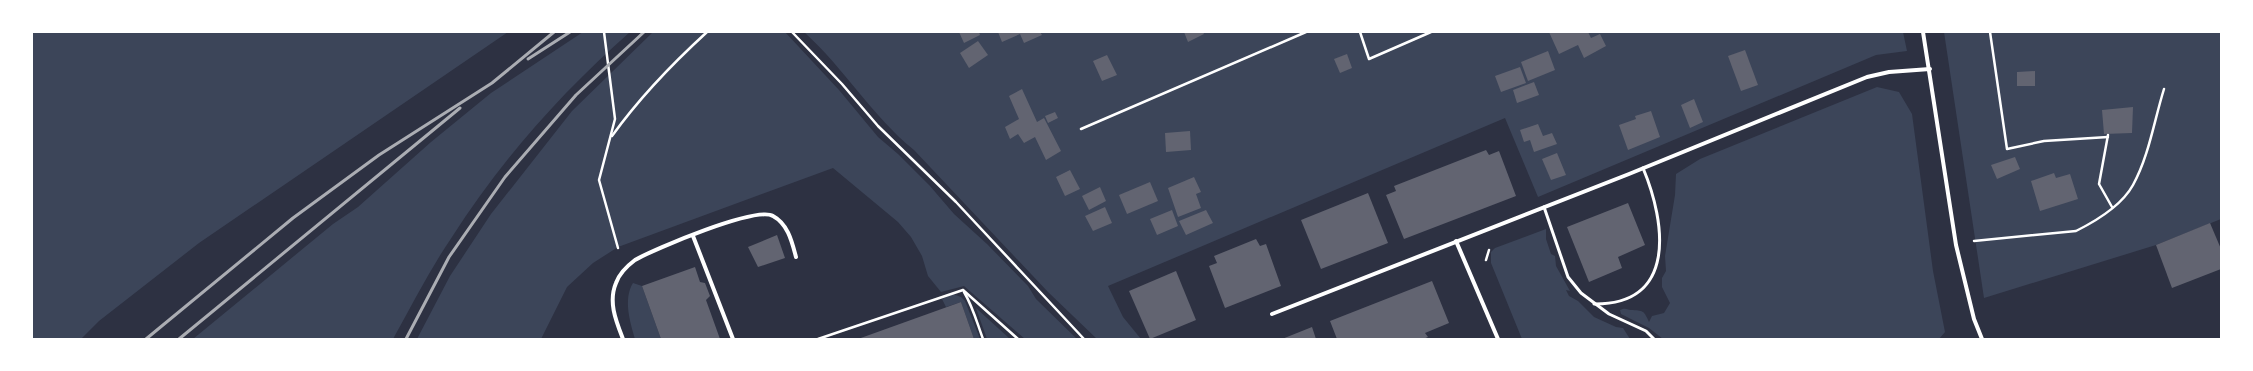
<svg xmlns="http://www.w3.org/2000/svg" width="2253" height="371" viewBox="0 0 2253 371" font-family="Manrope,sans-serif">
	<rect width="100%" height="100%" fill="#2d3142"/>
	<!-- green -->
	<g fill="#3c4559">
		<path d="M32 32H508L199 243 99 321 81 339H32Z"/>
		<path d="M583 32H630C562 92 501 160 452 237 430 269 412 305 393 339H193L333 224 358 207 431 142 491 93Z"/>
		<path d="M653 32H785L839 90 878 137 898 154 930 186 954 214 987 244 1028 286 1036 299 1077 339H1025L964 286 941 292 928 276 922 256 911 237 898 222 833 168 618 247 593 263 567 287 541 339H417L450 276 491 214 572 111Z"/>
		<path d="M804 32H1903L1907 51 1876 55 1538 197 1505 118 1108 286 1123 317 1141 339H1097L1048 292 914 150C872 116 844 68 804 32Z"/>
		<path d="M1944 32H2221V219L2156 245 1984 298Z"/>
		<path d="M1877 87 1899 92 1912 114 1933 271 1945 332 1939 339H1663L1649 328 1621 314 1620 310C1626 307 1627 310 1633 310 1644 311 1644 311 1649 322L1652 316 1664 313 1670 303 1662 287V278L1666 271 1665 256 1675 195 1676 174 1700 159Z"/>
		<path d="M1546 229V239L1551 254 1555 256 1556 266 1570 291 1566 290 1569 296 1578 301 1594 317 1616 327 1623 328 1630 339H1522L1491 263V252L1495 248Z"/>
		<path d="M633 283 642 286 661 339H635C630 322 623 299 633 283Z"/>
		<path d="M953 294 961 297 965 301 980 339H974L961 302 946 307 942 299Z"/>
		<path d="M976 308 1010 339H987Z"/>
	</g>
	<!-- building -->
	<g fill="#626471">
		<path d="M959 32H979L980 35 964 43Z"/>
		<path d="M998 32H1040L1042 35 1024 43 1020 34 1002 42Z"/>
		<path d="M1184 32H1203L1204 34 1188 42Z"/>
		<path d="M1549 32H1588L1591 38 1600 34 1606 46 1584 58 1578 45 1559 54Z"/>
		<path d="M978 41 988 55 969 68 960 53Z"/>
		<path d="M1745 50 1758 85 1741 91 1728 56Z"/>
		<path d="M1548 51 1555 70 1528 81 1521 62Z"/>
		<path d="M1347 54 1352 68 1340 73 1334 59Z"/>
		<path d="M1107 55 1117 75 1102 81 1093 61Z"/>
		<path d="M1520 67 1526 83 1501 92 1495 76Z"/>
		<path d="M2035 71V86H2017V72Z"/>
		<path d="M1534 82 1539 95 1517 103 1513 90Z"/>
		<path d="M1022 89 1037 122 1044 118 1061 151 1046 160 1035 137 1024 143 1018 134 1010 139 1005 127 1019 119 1009 96Z"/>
		<path d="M1694 99 1703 122 1690 128 1681 105Z"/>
		<path d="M2133 107 2132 133 2104 134 2102 110Z"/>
		<path d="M1651 111 1660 137 1628 150 1619 125 1636 119 1635 116Z"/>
		<path d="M1055 112 1058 118 1048 123 1045 116Z"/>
		<path d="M1538 124 1543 136 1552 133 1557 144 1534 152 1530 140 1524 142 1520 130Z"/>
		<path d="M1190 131 1191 150 1166 152 1165 133Z"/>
		<path d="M1486 150 1489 155 1499 151 1516 196 1404 239 1386 195 1396 191 1394 186Z"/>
		<path d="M1557 153 1566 175 1551 180 1542 159Z"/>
		<path d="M2015 157 2020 169 1997 179 1991 165Z"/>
		<path d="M1070 170 1080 189 1065 196 1056 177Z"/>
		<path d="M2054 173 2056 178 2070 174 2078 199 2040 211 2031 181Z"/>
		<path d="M1194 177 1201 192 1196 194 1201 208 1178 217 1168 188Z"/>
		<path d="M1150 182 1158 201 1127 214 1119 195Z"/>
		<path d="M1100 187 1106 201 1089 210 1082 196Z"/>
		<path d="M1368 193 1388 243 1321 269 1301 220Z"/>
		<path d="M1628 203 1645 245 1618 257 1622 268 1589 282 1567 227Z"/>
		<path d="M1105 207 1112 223 1093 231 1085 216Z"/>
		<path d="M1172 210 1178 226 1157 235 1150 219Z"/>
		<path d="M1206 210 1213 223 1186 235 1179 221Z"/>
		<path d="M2210 223 2221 249V269L2172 288 2156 245Z"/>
		<path d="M777 235 785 258 758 267 748 247Z"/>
		<path d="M1256 239 1260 246 1266 244 1281 286 1225 308 1209 266 1217 263 1214 256Z"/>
		<path d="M695 267 700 282 705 283 710 296 706 300 720 339H661L642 286Z"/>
		<path d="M1176 271 1196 320 1150 339 1129 291Z"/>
		<path d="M1432 281 1449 323 1425 333 1428 337 1423 339H1337L1330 321Z"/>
		<path d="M961 302 974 339H858Z"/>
		<path d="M1312 327 1316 339H1282Z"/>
	</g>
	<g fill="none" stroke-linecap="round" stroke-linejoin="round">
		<!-- path -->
		<g stroke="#fff" stroke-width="2.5">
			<path d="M604 32 615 119 599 180 618 248"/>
			<path d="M792 32 842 84 878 126 956 202 1084 339"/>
			<path d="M1360 32 1369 59 1431 32"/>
			<path d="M1990 32 2007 149 2044 141 2108 137"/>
			<path d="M1081 129 1306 32"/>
			<path d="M2108 135 2099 184 2112 207"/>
			<path d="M612 136C640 97 672 64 707 32"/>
			<path d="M1974 241 2076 231C2096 221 2122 205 2133 185 2149 156 2154 121 2164 89"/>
			<path d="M1486 260 1489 250"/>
			<path d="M963 290 1018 339"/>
			<path d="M964 292C973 307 977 323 983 339"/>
			<path d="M818 339 963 290"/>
		</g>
		<!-- service -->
		<g stroke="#fff" stroke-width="3">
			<path d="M1544 207 1568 277 1581 293 1609 314 1646 331 1654 339"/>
			<path d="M1594 304C1677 305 1666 223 1643 168"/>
		</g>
		<!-- minor -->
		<g stroke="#fff" stroke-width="4">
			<path d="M1923 32 1956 245 1974 319 1982 339"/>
			<path d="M693 236 733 339"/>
			<path d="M1456 241 1498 339"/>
			<path d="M1272 314 1629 174 1867 77 1889 72 1930 69"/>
			<path d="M623 339C616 321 608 302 616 283 619 274 627 266 635 260 654 249 756 206 773 216 788 224 792 242 796 257"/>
		</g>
		<!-- rail -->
		<g stroke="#abadb3" stroke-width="3">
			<path d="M528 59 570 32"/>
			<path d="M146 339 293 218 379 155 492 83 554 32"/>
			<path d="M179 339 460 108"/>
			<path d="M406 339 449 257 505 177 576 95 644 32"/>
		</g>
	</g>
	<!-- border -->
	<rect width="2253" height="371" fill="none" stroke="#ffffff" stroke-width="66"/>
</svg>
